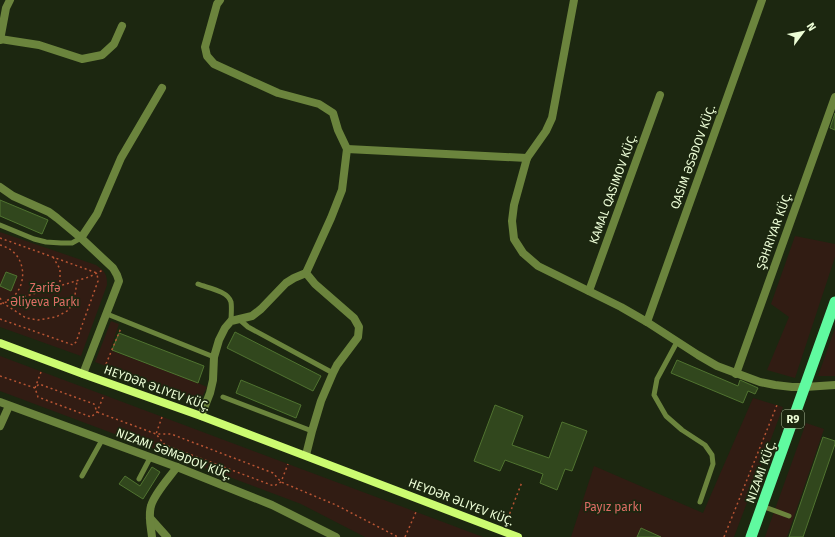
<svg xmlns="http://www.w3.org/2000/svg" width="835" height="537" viewBox="0 0 835 537" font-family="'Fira Sans',sans-serif">
	<rect width="100%" height="100%" fill="#1c2710"/>
	<!-- green -->
	<g fill="#311c13">
		<path d="M0 232 96 265C105 271 107 274 107 285L81 356 0 327Z"/>
		<path d="M795 236 835 244V257L795 378 767 370 789 317 771 304Z"/>
		<path d="M111 321 119 324 110 350 198 383 207 387 200 401 95 362Z"/>
		<path d="M835 328V376H818Z"/>
		<path d="M0 356 483 537H365L301 504 0 391Z"/>
		<path d="M753 398 783 407 734 537H571L594 466 703 513Z"/>
		<path d="M806 423 824 429 787 537H765Z"/>
	</g>
	<!-- building -->
	<g fill="#31471d" stroke="#507330">
		<path d="M835 113V130L830 128Z"/>
		<path d="M0 200 48 220 42 234 0 216Z"/>
		<path d="M6 272 17 276 11 291 0 286Z"/>
		<path d="M235 332 321 376 313 391 227 348Z"/>
		<path d="M119 333 204 366 198 383 112 350Z"/>
		<path d="M677 360 738 386 740 380 758 388 755 394 748 391 743 403 671 373Z"/>
		<path d="M241 380 301 405 296 418 236 393Z"/>
		<path d="M495 405 523 416 512 445 549 458 562 422 587 431 572 471 565 469 557 490 540 483 543 474 505 460 500 471 474 461Z"/>
		<path d="M823 437 835 441V444L803 537H789Z"/>
		<path d="M152 467 160 472 143 499 119 484 125 476 140 486Z"/>
		<path d="M641 528 661 537H637Z"/>
	</g>
	<g fill="none" stroke-linecap="round" stroke-linejoin="round">
		<!-- path -->
		<g stroke="#b65433" stroke-width="1.5" stroke-dasharray="2 3" stroke-linecap="butt">
			<path d="M0 238 97 273"/>
			<path d="M0 245C4 246 8 248 11 250 26 261 26 284 14 296 12 298 8 300 6 301"/>
			<path d="M53 257 60 269V286"/>
			<path d="M0 298 3 303 26 318 38 320 56 317 69 310 75 295 77 281"/>
			<path d="M0 304 89 277 103 270"/>
			<path d="M0 319 73 345 76 342 98 281 97 273"/>
			<path d="M106 364 121 328"/>
			<path d="M41 372 35 388 38 397 91 417 97 412 104 395"/>
			<path d="M0 376 35 388 39 384 94 404 97 412 156 434H171L273 473 281 482 336 505 398 537"/>
			<path d="M162 417 156 434 165 445 274 486 281 482 288 464"/>
			<path d="M506 523 522 482"/>
			<path d="M405 537 416 512"/>
			<path d="M724 537 777 405"/>
		</g>
		<!-- service -->
		<g stroke="#6b843d" stroke-width="5">
			<path d="M0 225 34 239 46 242 61 243H72L81 238"/>
			<path d="M198 284C208 288 228 291 231 302 232 308 231 316 231 321"/>
			<path d="M107 314 214 357"/>
			<path d="M240 320 248 327 333 373"/>
			<path d="M677 342 657 379 654 395 666 416 682 430 705 445 712 455 713 464 700 502"/>
			<path d="M223 397 312 431"/>
			<path d="M82 476 102 440"/>
			<path d="M139 479 150 458"/>
			<path d="M762 506 789 516"/>
		</g>
		<!-- minor -->
		<g stroke="#6b843d" stroke-width="8">
			<path d="M220 0 217 4 205 47 207 56 214 64 278 93 319 104 333 113 338 130 347 149 342 190 331 218 306 273 315 284 354 318 359 327 358 337 337 365 333 373 321 401 312 431 306 455"/>
			<path d="M574 0 552 118 546 131 527 158 514 205 512 221 514 239 523 253 538 266 621 307 647 322 698 355 717 366 760 382 775 385 792 387H805"/>
			<path d="M0 39 39 45 82 59 102 55 114 44 122 26"/>
			<path d="M0 40 6 8 10 0"/>
			<path d="M347 149 527 158"/>
			<path d="M0 187 13 196 49 212 57 218 81 238 113 268 117 275 119 281 83 374"/>
			<path d="M81 238 97 214 121 158 162 88"/>
			<path d="M589 291 660 95"/>
			<path d="M647 322 762 0"/>
			<path d="M736 374 835 97"/>
			<path d="M201 416 210 393 213 380 214 357 219 340 225 328 231 321 252 316 261 309 286 283 294 278 306 273"/>
			<path d="M0 426 9 406"/>
			<path d="M150 518 167 537"/>
			<path d="M152 537C151 527 148 516 151 506 154 494 169 478 177 467"/>
		</g>
		<!-- tertiary -->
		<g stroke="#6b843d" stroke-width="8">
			<path d="M805 387 835 385"/>
			<path d="M0 402 177 467 272 505 336 537"/>
		</g>
		<!-- secondary -->
		<path stroke="#ccfb71" stroke-width="8" d="M0 343 83 374 201 416 518 537"/>
		<!-- trunk -->
		<path stroke="#60faa0" stroke-width="11" d="M751 537 835 302"/>
	</g>
	<g text-anchor="middle" dominant-baseline="central" stroke-width="3.5" stroke-linejoin="round" paint-order="stroke">
		<!-- shield labels -->
		<rect fill="#1c2710" stroke="#aebe9b" stroke-width="1" x="782" y="410" width="22" height="18" rx="3"/>
		<g font-size="11" font-weight="bold" fill="#edfed7">
			<text x="793" y="419">R9</text>
		</g>
		<!-- street labels -->
		<g font-size="12" fill="#edfed7" stroke="#1c2710">
			<text transform="translate(693 157) rotate(-70)">QASIM ƏSƏDOV KÜÇ.</text>
			<text transform="translate(613 189) rotate(-70)">KAMAL QASIMOV KÜÇ.</text>
			<text transform="translate(774 231) rotate(-70)">ŞƏHRIYAR KÜÇ.</text>
			<text transform="translate(157 388) rotate(20)">HEYDƏR ƏLIYEV KÜÇ.</text>
			<text transform="translate(174 454) rotate(21)">NIZAMI SƏMƏDOV KÜÇ.</text>
			<text transform="translate(761 472) rotate(-70)">NIZAMI KÜÇ.</text>
			<text transform="translate(461 502) rotate(21)">HEYDƏR ƏLIYEV KÜÇ.</text>
		</g>
		<!-- park labels -->
		<g font-size="12" fill="#dd6c65" stroke="#1c2710">
			<text x="45" y="288">Zərifə<tspan x="45" dy="14">Əliyeva Parkı</tspan></text>
			<text x="613" y="507">Payız parkı</text>
		</g>
	</g>
	<!-- north arrow -->
	<g transform="translate(803 32) rotate(58)" stroke="#1c2710" stroke-width="3" paint-order="stroke">
	<path d="M0-3L7 15L0 10L-7 15Z" fill="#edfed7"/>
	<text y="-6" font-size="11" font-weight="bold" text-anchor="middle" fill="#edfed7">N</text>
	</g>
</svg>
